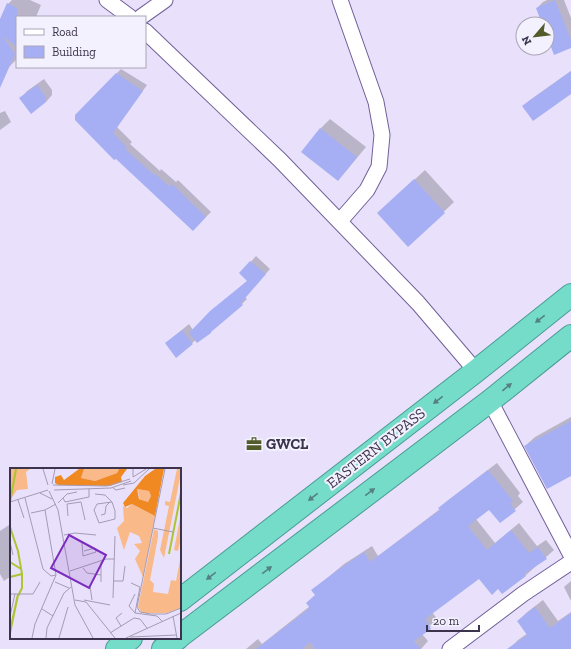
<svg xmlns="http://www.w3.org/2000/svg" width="571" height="649" viewBox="0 0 571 649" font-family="'Zilla Slab',serif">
	<rect width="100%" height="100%" fill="#e9e1fb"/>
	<!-- shadow -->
	<g fill="#0003">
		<path d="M12 0H30L41 5 36 17H17V59L9 67 0 63V21L8 4Z"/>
		<path d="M547 0H564L571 18V47L547 33V24H543L537 8 543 2Z"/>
		<path d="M121 69 147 85 117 127 132 142 130 144 160 171 161 169 176 182 178 180 211 212 193 230 76 115Z"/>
		<path d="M571 71V93L523 106 530 100Z"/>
		<path d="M44 79 52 90V95L46 102 21 98 27 91Z"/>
		<path d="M5 111 11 122 0 130V113Z"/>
		<path d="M330 119 366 147 347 170 338 180 302 152 321 128Z"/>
		<path d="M425 170 454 202 408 246 388 204Z"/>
		<path d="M256 256 270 269 245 297 247 299 242 304 192 343H166L189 324 193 330 248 280 241 273Z"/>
		<path d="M571 417V475L525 446 535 437Z"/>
		<path d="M497 463 520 493 518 496 523 502 500 522 489 508 476 519 495 543 519 523 537 546 546 540 554 550 525 576 498 588 479 578 432 612 438 620 422 634 428 641 421 649H246L258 639 262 644 310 606 316 595 313 590 344 564 372 546 378 556 440 509V508L447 501Z"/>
		<path d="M9 525 11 529V576L4 581 0 574V531Z"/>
		<path d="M571 581V601L564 587Z"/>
		<path d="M543 600 558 621 571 612V649H511L510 648 518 640 528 633 518 621 526 613Z"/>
	</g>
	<!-- building -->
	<g fill="#a6aff3">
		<path d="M555 0 571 40V48L554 55 547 36V24H542L536 8Z"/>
		<path d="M7 3 17 8V47L3 36 15 54 0 88V19Z"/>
		<path d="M571 71V94L533 121 522 106Z"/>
		<path d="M116 73 143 91 113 133 127 148 125 149 154 175 155 174 170 187 172 184 206 217 193 231 116 159 114 160 75 120V115Z"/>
		<path d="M37 85 46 97V102L31 114 19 98Z"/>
		<path d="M320 128 357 157 338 181 301 152Z"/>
		<path d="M414 179 445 213 408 247 377 213Z"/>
		<path d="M250 261 266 274 241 303 243 305 211 332V333L197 343 189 333 210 311 247 281 239 273Z"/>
		<path d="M182 330 193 344 176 358 165 343Z"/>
		<path d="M571 421V476L547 489 524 446Z"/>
		<path d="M488 470 513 501 510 504 516 511 500 523 489 510 468 526 487 550 511 530 529 553 538 547 547 559 524 574 526 576 502 594 498 589 492 595 479 579 425 619 431 629 414 641 421 649H315L310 642 302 649H256L310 608 306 603 315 595 311 590 335 572 364 552 370 562 440 510 438 508Z"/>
		<path d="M535 607 550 628 571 613V649H507L527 635 517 621Z"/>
	</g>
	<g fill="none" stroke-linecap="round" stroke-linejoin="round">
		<defs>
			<g id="minor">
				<path d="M107 0 130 17"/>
				<path d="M141 17 165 0"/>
				<path d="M145 31 280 160 418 303 476 371"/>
				<path d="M340 221 367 190 379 167 382 135 376 102 340 0"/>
				<path d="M490 401 571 555"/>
				<path d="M450 649 523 594 571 562"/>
			</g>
			<g id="trunk">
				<path d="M180 600 476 371 571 295"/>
				<path d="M180 636 490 401 571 336"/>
				<path d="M117 649 131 638"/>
				<path d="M163 649 178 638"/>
			</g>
		</defs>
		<!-- minor casing -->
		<use href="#minor" stroke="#726099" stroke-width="17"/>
		<!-- trunk casing -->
		<use href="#trunk" stroke="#4a9b94" stroke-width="24"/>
		<!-- minor -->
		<use href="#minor" stroke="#fff" stroke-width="15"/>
		<!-- trunk -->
		<use href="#trunk" stroke="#74dcc8" stroke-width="22"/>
	</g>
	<!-- one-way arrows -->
	<defs><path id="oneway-solid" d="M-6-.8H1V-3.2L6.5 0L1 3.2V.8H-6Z"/></defs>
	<g fill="#558084">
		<use href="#oneway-solid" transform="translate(540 319) rotate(142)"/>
		<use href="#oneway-solid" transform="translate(507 387) rotate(-39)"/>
		<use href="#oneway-solid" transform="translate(438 400) rotate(142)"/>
		<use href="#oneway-solid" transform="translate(370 492) rotate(-37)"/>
		<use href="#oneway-solid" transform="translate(313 497) rotate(142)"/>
		<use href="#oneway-solid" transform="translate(267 570) rotate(-37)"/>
		<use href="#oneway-solid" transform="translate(211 576) rotate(142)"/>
	</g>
	<!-- icons -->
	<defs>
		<symbol id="office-bare" viewBox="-9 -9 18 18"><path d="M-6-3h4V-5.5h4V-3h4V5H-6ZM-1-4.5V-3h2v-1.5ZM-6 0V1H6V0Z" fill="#525b2a" stroke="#f4f1fe" stroke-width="2.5" paint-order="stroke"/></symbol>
	</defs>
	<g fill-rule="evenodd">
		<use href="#office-bare" x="243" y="433" width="22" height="22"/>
	</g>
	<g text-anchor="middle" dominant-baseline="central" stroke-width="4" stroke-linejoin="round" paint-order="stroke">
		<!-- poi labels -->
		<g font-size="15" font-weight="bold" fill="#3c344d" stroke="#f4f1fe" text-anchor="start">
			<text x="266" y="444">GWCL</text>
		</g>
		<!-- street labels -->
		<g font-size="15" fill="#3c344d" stroke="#f4f1fe">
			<text transform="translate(376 448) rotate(-38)">EASTERN BYPASS</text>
		</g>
	</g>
	<!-- overview -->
	<g transform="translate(10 468)">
		<rect width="171" height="171" fill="#e9e1fb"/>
		<path d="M0 1H20L16 4 18 21 7 22 0 32ZM74 1H109L107 5 85 13 71 10ZM167 1H171V5L154 90 150 82 159 38 155 37V33L160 34ZM127 21 139 23 141 28 138 34 130 31ZM122 36 145 48 133 109 125 91 130 83 124 76 132 75 129 68 120 64 114 82 107 60 114 53 113 38 117 40ZM171 45V70L168 83 164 82ZM144 61 148 63V69L140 112 144 116 143 124 158 126 161 112 166 113 171 87V140L157 145H132L128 139Z" fill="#f9b988"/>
		<path d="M69 1H74L71 10 85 13 107 5 109 1H117L111 9 112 14 100 18 48 17 45 15V9L51 7 54 12ZM145 1H154L145 48 122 36 115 39 113 35 135 8ZM127 21 139 23 141 28 138 34 129 31Z" fill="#f18923" fill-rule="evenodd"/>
		<path d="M7 126 9 127 0 170V158Z" fill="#adc433"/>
		<path fill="none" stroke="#adc433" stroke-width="2" d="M0 34 6 1M0 59 8 83 12 106V120L8 128M159 86 171 25M0 94 11 101M0 109 12 106"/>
		<path fill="none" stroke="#a49cb5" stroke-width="1" d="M33 1 38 17M123 1V9L136 1M155 1 127 139 130 144 141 146H156L171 140M42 16 45 1M43 17 97 18 120 11M113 17 124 15 139 1M103 20 106 22 115 20M44 22 101 20 121 13M39 23 48 42 65 137 83 170M30 25 42 31M85 26 95 27 102 34 105 43V51L89 55 84 42 87 36 102 34M15 30 33 101 41 108 46 107M53 30 55 34 79 29V21M8 32 14 50M0 34 38 22M48 35 57 26 67 24M21 45 35 42 46 36M91 47 95 46 96 38 100 34M58 48 57 36 71 34 75 52M143 60 163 64M54 67 65 65 86 67M0 74 3 87M72 75 73 88 86 84 85 80 74 83M91 94V114M73 100 77 105 91 107M60 103 96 91H104M104 113H113L115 98M45 114 59 120M121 115 130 119 125 145 147 148 152 153M80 118 82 132M0 126H23L30 114M103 130 105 68M65 132 76 134 105 170M74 132 100 137M32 141 43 148M125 145 119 138 125 126M0 148 5 126M163 148 167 170M111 158 106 150 112 145M100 165 124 150 130 151 137 160M120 169 167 167M22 170 25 156 46 107 35 42M36 170 37 160 54 125 61 119M49 170 58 139M116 170 171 145"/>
		<path fill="#7b2cbf" fill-opacity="0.15" stroke="#7b2cbf" stroke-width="2" d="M59 67 96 87 79 120 41 100Z"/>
		<rect width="171" height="171" fill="none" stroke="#3c344d" stroke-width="2"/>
	</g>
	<!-- legend -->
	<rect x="16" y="16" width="130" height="52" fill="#f4f1fe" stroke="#aaa5b7"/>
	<rect x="24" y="29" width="20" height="6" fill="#ffffff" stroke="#aaa5b7"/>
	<text x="52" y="36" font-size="12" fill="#3c344d">Road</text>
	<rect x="24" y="46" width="20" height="12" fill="#a6aff3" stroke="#aaa5b7"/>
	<text x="52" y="56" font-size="12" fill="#3c344d">Building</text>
	<!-- north arrow -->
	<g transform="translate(535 36) rotate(242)"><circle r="19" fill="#f4f1fe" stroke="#aaa5b7"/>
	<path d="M0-3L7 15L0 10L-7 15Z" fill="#525b2a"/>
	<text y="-6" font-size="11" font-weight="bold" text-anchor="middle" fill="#3c344d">N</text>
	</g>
	<!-- scale -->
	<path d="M427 625v6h52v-6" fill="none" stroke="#3c344d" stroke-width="2"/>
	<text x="433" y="625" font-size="12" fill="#3c344d" stroke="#f4f1fe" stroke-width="3" paint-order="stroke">20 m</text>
</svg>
